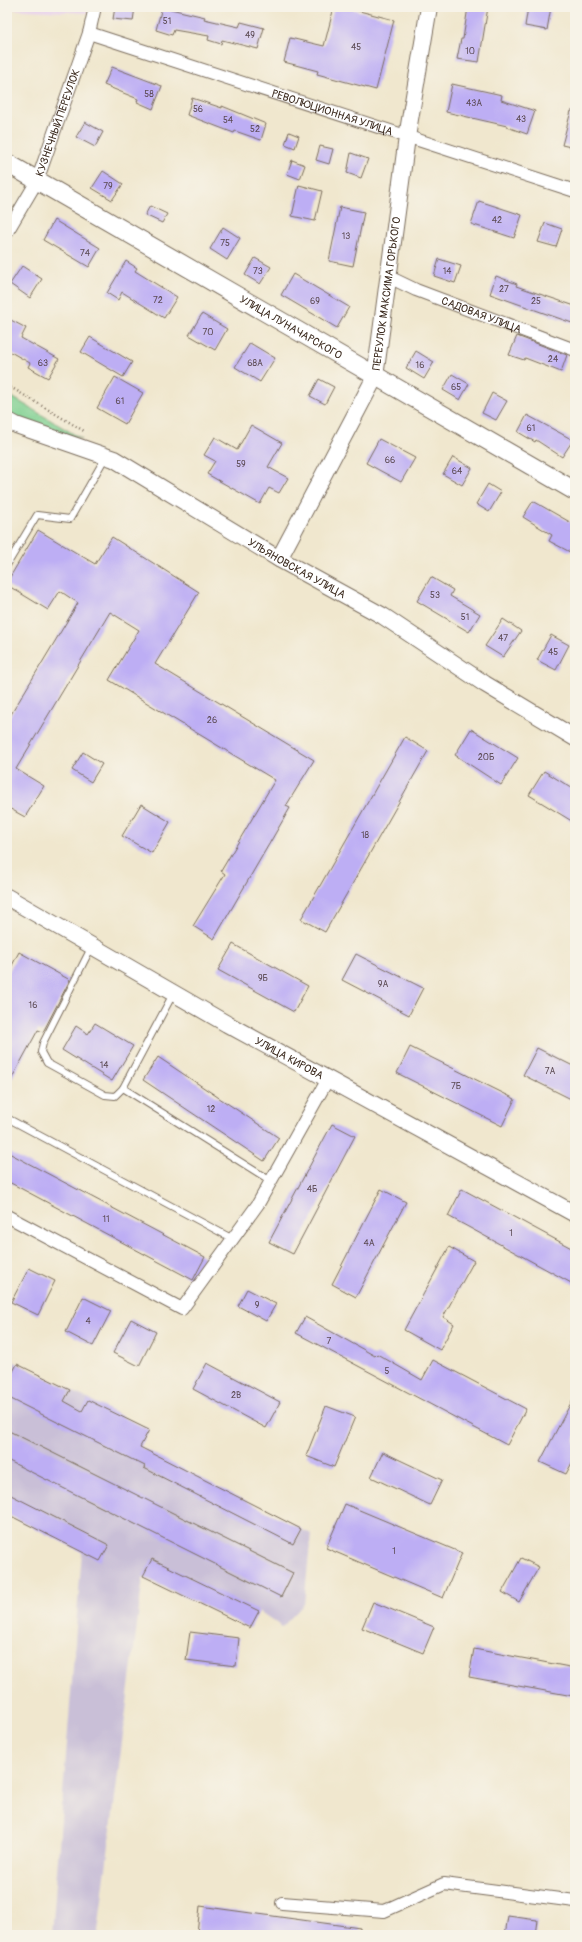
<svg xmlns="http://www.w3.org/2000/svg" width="582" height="1942" viewBox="0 0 582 1942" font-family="Pangolin,sans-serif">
	<rect width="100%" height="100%" fill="#f7f3e8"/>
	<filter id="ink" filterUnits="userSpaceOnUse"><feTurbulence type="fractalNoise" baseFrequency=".025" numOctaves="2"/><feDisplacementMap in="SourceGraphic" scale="8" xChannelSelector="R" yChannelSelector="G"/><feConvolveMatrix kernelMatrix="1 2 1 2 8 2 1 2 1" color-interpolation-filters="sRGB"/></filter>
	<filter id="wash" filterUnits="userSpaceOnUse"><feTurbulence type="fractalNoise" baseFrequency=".012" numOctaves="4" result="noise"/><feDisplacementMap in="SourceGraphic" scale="16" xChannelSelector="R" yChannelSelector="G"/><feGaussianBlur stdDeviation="0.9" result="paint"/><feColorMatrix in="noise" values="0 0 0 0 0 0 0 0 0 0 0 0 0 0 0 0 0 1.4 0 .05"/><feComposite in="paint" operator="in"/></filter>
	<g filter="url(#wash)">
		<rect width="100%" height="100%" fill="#f0e7ce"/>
		<!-- built -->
		<path fill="#e9d2ed" d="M7 7H88L87 13 7 9Z"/>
		<!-- industrial -->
		<path fill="#c9bfd7" d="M7 1358 149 1430 140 1448 311 1534 304 1604 282 1627 259 1611 250 1628 143 1577 98 1931 101 1935H52L82 1552 7 1514Z"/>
		<!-- green -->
		<path fill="#7fd091" stroke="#5d7d58" d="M7 394 82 439 19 420 7 414Z"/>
		<g id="blocks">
			<!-- building -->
			<g fill="#bdaef4">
				<path d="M115 7H135L133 21 113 19Z"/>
				<path d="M162 7 205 17 204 19 239 27 241 22 264 28 258 49 222 40 221 44 208 40 209 36 174 30 172 35 156 30Z"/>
				<path d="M334 7H344L394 20 376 90 317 74 318 71 284 62 290 38 324 46Z"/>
				<path d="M468 7H488L479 62 457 59 461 39H463Z"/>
				<path d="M528 7H551L547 30 525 26Z"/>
				<path d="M112 67 162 86 153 109 137 102 138 99 104 85Z"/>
				<path d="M452 84 502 95 501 100 535 111 527 134 507 127V126L446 112Z"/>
				<path d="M192 98 222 108V106L266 124 261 140 235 131 234 133 187 115Z"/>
				<path d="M571 111H575V148L562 145Z"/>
				<path d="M85 122 103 132 95 147 76 137Z"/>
				<path d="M289 132 299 136 295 148 285 144Z"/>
				<path d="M320 146 333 149 329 164 316 160Z"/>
				<path d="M351 153 368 159 361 178 347 173Z"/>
				<path d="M292 160 305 165 300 179 287 174Z"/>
				<path d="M103 171 123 184 112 200 92 188Z"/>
				<path d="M299 185 322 191 315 221 292 216Z"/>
				<path d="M479 201 522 215 514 238 471 224Z"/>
				<path d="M150 206 167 214 162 223 145 215Z"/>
				<path d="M340 207 364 212 353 266 329 261Z"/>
				<path d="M54 220 100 248 89 267 43 240Z"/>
				<path d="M545 223 562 229 556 247 538 242Z"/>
				<path d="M223 227 240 238 227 260 210 249Z"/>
				<path d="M255 258 271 267 260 284 245 275Z"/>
				<path d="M439 259 461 266 455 283 434 276Z"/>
				<path d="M126 261 137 268 135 271 177 297 164 318 122 292 118 300 107 293Z"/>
				<path d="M22 266 42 279 30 298 10 284Z"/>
				<path d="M293 274 349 307 337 328 281 295Z"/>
				<path d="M496 276 517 284 516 286 575 306V324L490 294Z"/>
				<path d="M202 314 227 329 215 350 189 335Z"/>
				<path d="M7 318 26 328 21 338 59 359 48 378 28 367 30 363 7 350Z"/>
				<path d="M517 336 567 355 561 372 525 358 524 360 509 355Z"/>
				<path d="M90 337 132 362 123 377 81 352Z"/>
				<path d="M250 343 275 358 260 382 235 367Z"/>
				<path d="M416 351 434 362 424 379 406 368Z"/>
				<path d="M452 374 469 384 460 400 443 390Z"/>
				<path d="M115 377 143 393 125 424 97 408Z"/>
				<path d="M319 379 334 387 325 404 310 396Z"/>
				<path d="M492 393 507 401 496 420 482 413Z"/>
				<path d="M527 415 573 440 562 457 536 440 535 442 518 432Z"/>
				<path d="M251 425 282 443 268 467 288 478 279 493 269 488 260 504 207 474 215 461 204 455 215 437 237 450Z"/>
				<path d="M379 439 415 458 401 482 366 463Z"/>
				<path d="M453 457 472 468 462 485 443 474Z"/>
				<path d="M488 484 501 492 489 512 476 504Z"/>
				<path d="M533 501 575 525V543L570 552 549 541 552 535 523 517Z"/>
				<path d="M38 530 95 564 112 537 199 592 155 664 314 760 286 806 290 808 214 939 193 926 225 874 221 871 275 780 109 680 139 630 110 612 16 769 44 786 25 817 7 807V721L78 603 60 591 48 610 7 585V582Z"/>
				<path d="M431 577 453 590 450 596 480 614 469 632 417 601Z"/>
				<path d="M503 619 521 631 503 657 485 646Z"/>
				<path d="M551 635 569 645 556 670 537 660Z"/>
				<path d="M471 729 518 758 501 785 455 755Z"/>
				<path d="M405 737 428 751 325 932 301 919Z"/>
				<path d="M83 752 102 764 91 782 72 770Z"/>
				<path d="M544 771 575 790V823L529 795Z"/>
				<path d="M141 804 170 822 152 853 122 836Z"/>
				<path d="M233 944 308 986 294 1012 218 970Z"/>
				<path d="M19 952 70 980 43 1032 38 1030 7 1087V975Z"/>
				<path d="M356 954 423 988 409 1015 342 980Z"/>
				<path d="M95 1023 133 1046 112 1081 62 1050 76 1026 88 1034Z"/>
				<path d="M410 1047 515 1099 502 1126 397 1073Z"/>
				<path d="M537 1048 575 1067V1101L523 1075Z"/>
				<path d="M158 1057 279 1138 264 1161 143 1080Z"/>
				<path d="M332 1124 355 1136 293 1254 269 1242Z"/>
				<path d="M7 1152 205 1257 193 1280 7 1181Z"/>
				<path d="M381 1189 406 1202 356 1297 332 1284Z"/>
				<path d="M462 1189 575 1250V1285L448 1216Z"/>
				<path d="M449 1247 474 1261 443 1317 454 1324 440 1350 404 1330Z"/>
				<path d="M29 1268 55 1281 38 1315 11 1302Z"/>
				<path d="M247 1289 276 1304 266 1321 238 1306Z"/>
				<path d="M83 1297 111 1311 93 1346 66 1332Z"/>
				<path d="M305 1317 375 1356 377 1354 422 1380 433 1360 526 1409 507 1445 296 1333Z"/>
				<path d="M131 1319 156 1332 139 1366 113 1353Z"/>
				<path d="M207 1363 280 1402 266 1428 193 1389Z"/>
				<path d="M17 1364 70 1390 64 1401 82 1411 88 1400 149 1430 140 1447 301 1529 293 1544 144 1468 145 1466 7 1397V1383Z"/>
				<path d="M575 1395V1457L566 1474 540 1462Z"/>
				<path d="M326 1406 355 1417 334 1467 306 1456Z"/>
				<path d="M7 1430 293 1573 281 1597 7 1460Z"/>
				<path d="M383 1452 442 1480 430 1505 371 1477Z"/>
				<path d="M7 1493 109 1545 100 1561 7 1514Z"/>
				<path d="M345 1504 462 1553 443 1598 326 1548Z"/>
				<path d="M521 1558 539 1567 519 1602 502 1592Z"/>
				<path d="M152 1559 259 1611 250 1628 143 1576Z"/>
				<path d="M373 1602 434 1627 423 1653 362 1628Z"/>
				<path d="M190 1632 239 1638 236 1666 186 1660Z"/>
				<path d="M474 1649 575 1668 573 1696 469 1677Z"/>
				<path d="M200 1906 360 1928V1935H210L197 1933Z"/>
				<path d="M508 1916 537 1920 535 1935H505Z"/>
			</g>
		</g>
	</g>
	<g filter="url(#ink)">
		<use href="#blocks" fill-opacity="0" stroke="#7a6c5c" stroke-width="1"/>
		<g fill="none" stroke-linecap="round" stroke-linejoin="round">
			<defs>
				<g id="service">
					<path d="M7 565 37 515 70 519 105 458"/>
					<path d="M91 948 43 1043 41 1052 47 1063 105 1095 115 1096 123 1088 271 1181"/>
					<path d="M123 1088 173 994"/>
					<path d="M7 1118 233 1239"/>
				</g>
				<g id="minor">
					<path id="s1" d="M89 33 575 191"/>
					<path id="s2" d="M7 232 37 181 89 33 95 7"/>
					<path id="s3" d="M389 277 416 290 575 350"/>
					<path d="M7 1216 182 1309 258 1204 328 1079"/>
					<path d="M282 1903 384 1911 444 1884 575 1901"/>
				</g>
				<g id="tertiary">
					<path id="s4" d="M7 420 16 425 114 459 279 559 383 616 485 684 575 738"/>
					<path id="s5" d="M279 559 375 377 407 137 429 7"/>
					<path id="s6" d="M7 897 227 1024 575 1214"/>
				</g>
				<g id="secondary">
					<path id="s7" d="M7 163 575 491"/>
				</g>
			</defs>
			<!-- service casing -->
			<use href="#service" stroke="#7a6c5c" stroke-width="8"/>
			<!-- minor casing -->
			<use href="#minor" stroke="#7a6c5c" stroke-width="14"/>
			<!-- tertiary casing -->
			<use href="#tertiary" stroke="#7a6c5c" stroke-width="18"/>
			<!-- secondary casing -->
			<use href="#secondary" stroke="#7a6c5c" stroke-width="20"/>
			<!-- path -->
			<path stroke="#7a6c5c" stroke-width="2.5" stroke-dasharray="1 3" stroke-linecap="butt" d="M7 385 84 431"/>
			<!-- service -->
			<use href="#service" stroke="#fff" stroke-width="6"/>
			<!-- minor -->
			<use href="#minor" stroke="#fff" stroke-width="12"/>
			<!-- tertiary -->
			<use href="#tertiary" stroke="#fff" stroke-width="16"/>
			<!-- secondary -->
			<use href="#secondary" stroke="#fff" stroke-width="18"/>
		</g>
	</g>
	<g text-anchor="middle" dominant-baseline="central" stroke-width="3.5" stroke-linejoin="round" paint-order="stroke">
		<!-- number labels -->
		<g font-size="9" fill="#5c4b54">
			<text x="167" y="21">51</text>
			<text x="250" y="35">49</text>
			<text x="356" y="47">45</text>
			<text x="470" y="51">10</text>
			<text x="149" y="94">58</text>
			<text x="474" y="103">43А</text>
			<text x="198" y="109">56</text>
			<text x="521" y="119">43</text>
			<text x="228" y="120">54</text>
			<text x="255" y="129">52</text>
			<text x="108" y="186">79</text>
			<text x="497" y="220">42</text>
			<text x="346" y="236">13</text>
			<text x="225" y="243">75</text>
			<text x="85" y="253">74</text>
			<text x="258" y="271">73</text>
			<text x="447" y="271">14</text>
			<text x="504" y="289">27</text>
			<text x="158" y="300">72</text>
			<text x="315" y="301">69</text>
			<text x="536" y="301">25</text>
			<text x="208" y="332">70</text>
			<text x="553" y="359">24</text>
			<text x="43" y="363">63</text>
			<text x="255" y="363">68А</text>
			<text x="420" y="365">16</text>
			<text x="456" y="387">65</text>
			<text x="120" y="401">61</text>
			<text x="531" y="428">61</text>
			<text x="390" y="460">66</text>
			<text x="241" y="464">59</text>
			<text x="457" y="471">64</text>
			<text x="435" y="595">53</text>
			<text x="465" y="617">51</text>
			<text x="503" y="638">47</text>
			<text x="553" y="652">45</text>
			<text x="212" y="720">26</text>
			<text x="486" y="757">20Б</text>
			<text x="365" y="835">18</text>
			<text x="263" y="978">9Б</text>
			<text x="383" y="984">9А</text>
			<text x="33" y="1005">16</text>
			<text x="104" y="1065">14</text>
			<text x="550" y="1071">7А</text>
			<text x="456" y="1086">7Б</text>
			<text x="211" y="1109">12</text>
			<text x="312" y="1189">4Б</text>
			<text x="106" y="1219">11</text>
			<text x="511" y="1233">1</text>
			<text x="369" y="1243">4А</text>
			<text x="257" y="1305">9</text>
			<text x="88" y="1321">4</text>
			<text x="329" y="1341">7</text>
			<text x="387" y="1371">5</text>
			<text x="236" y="1395">2В</text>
			<text x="394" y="1551">1</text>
		</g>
		<!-- street labels -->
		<g font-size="11" fill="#3b2a1e" stroke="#f7f3e8">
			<text stroke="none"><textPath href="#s1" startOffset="256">РЕВОЛЮЦИОННАЯ УЛИЦА</textPath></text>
			<text stroke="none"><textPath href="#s2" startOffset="121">КУЗНЕЧНЫЙ ПЕРЕУЛОК</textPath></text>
			<text stroke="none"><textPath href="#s5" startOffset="290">ПЕРЕУЛОК МАКСИМА ГОРЬКОГО</textPath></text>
			<text stroke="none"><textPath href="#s3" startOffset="100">САДОВАЯ УЛИЦА</textPath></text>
			<text stroke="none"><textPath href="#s7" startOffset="328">УЛИЦА ЛУНАЧАРСКОГО</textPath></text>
			<text stroke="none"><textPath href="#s4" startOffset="327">УЛЬЯНОВСКАЯ УЛИЦА</textPath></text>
			<text stroke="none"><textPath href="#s6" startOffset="325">УЛИЦА КИРОВА</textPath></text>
		</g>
	</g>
	<!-- margin -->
	<rect width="582" height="1942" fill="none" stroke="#f7f3e8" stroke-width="24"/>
</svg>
